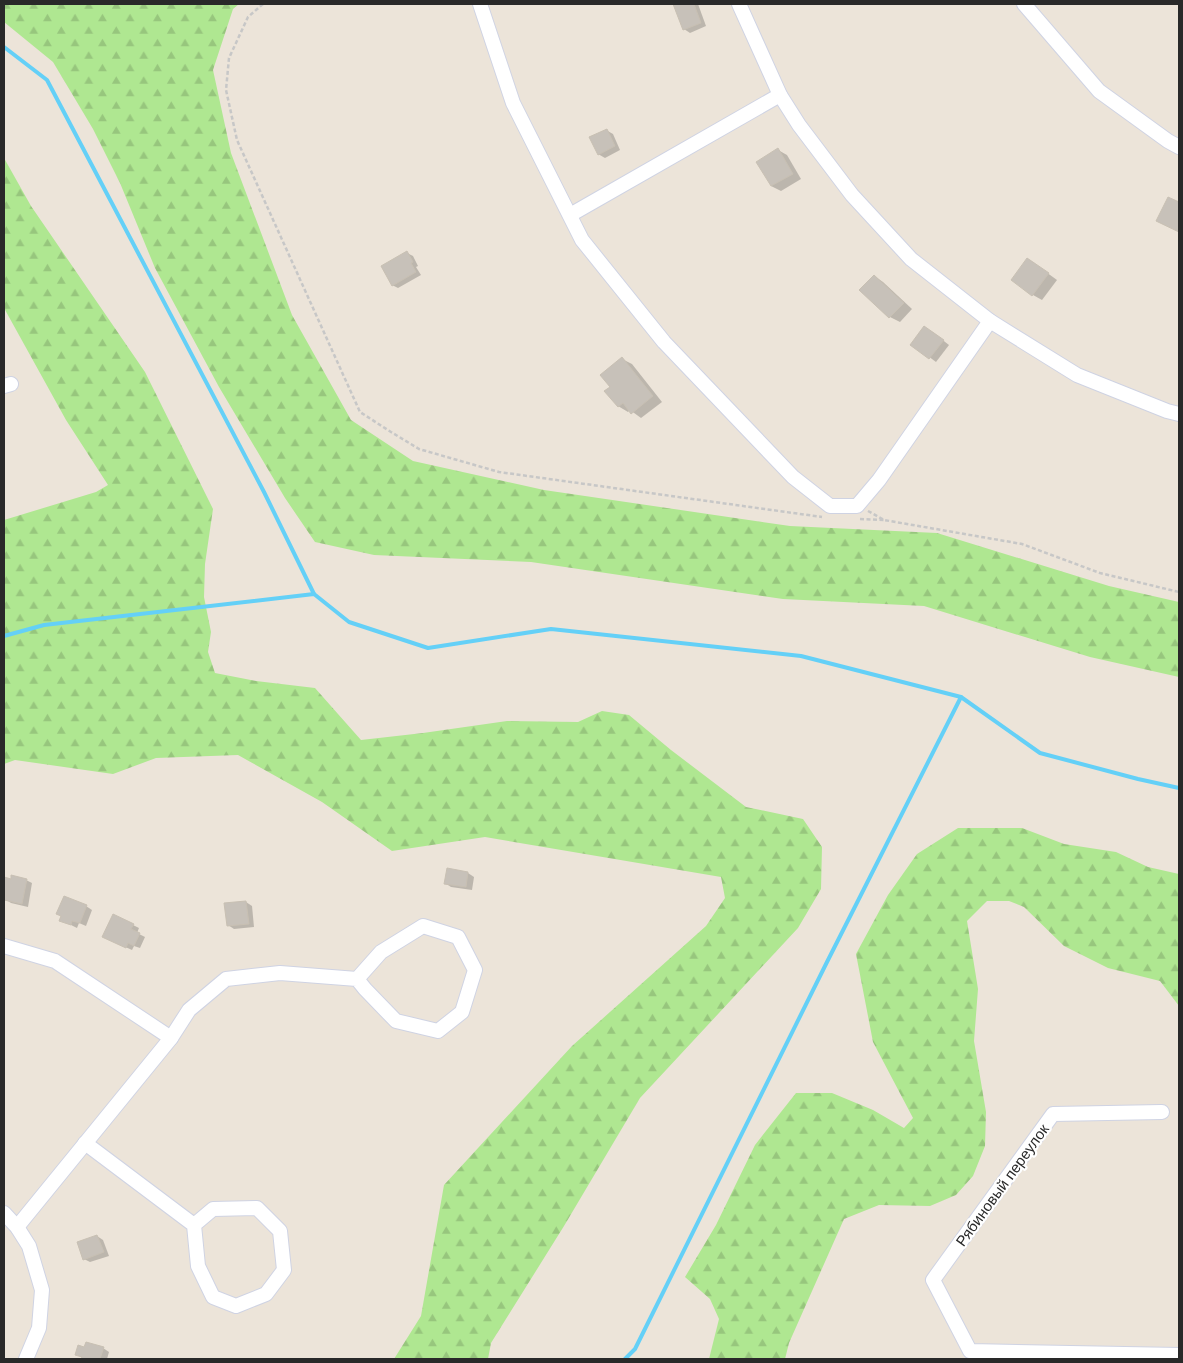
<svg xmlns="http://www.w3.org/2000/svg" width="1183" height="1363" viewBox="0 0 1183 1363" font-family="Helvetica,sans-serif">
	<defs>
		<pattern id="forest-firs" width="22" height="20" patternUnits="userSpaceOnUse" patternTransform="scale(1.25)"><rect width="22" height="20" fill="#afe791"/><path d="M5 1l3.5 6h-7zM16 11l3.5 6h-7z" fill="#97c67d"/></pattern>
	</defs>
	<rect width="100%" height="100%" fill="#ece4d9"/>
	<!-- forest -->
	<g fill="url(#forest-firs)">
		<path d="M4 4H239L233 9 213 70 231 153 292 315 351 420 413 461 544 490 790 526 937 533 1109 586 1179 602V677L1090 657 924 606 783 599 531 562 374 555 315 542 285 498 219 387 155 268 120 183 93 129 53 62 4 22Z"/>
		<path d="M4 158 31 206 145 372 213 509 205 564 204 597 211 632 208 652 215 673 256 681 315 688 361 740 423 733 507 721 578 722 602 711 629 715 671 750 746 807 803 819 822 847 821 889 798 928 640 1098 564 1226 491 1343 488 1359H394L421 1316 444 1185 572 1046 706 926 725 898 721 877 485 837 392 851 322 802 238 755 156 758 113 774 15 760 4 764V520L96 492 108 485 66 420 4 308Z"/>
		<path d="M958 828H1022L1064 844 1116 852 1148 867 1179 874V1006L1160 981 1108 968 1064 946 1024 907 1009 901H987L967 921 978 989 974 1041 986 1112 985 1146 973 1176 956 1195 930 1206 879 1205 844 1219 789 1343 785 1359H709L719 1319 710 1299 685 1277 716 1225 755 1145 796 1093H832L873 1110 904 1128 913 1118 873 1042 856 954 888 895 917 854Z"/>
	</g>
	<!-- shadow -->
	<g fill="#0003">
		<path d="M681 4H698L706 26 690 33 684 29 675 6Z"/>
		<path d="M606 130 613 134 620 150 605 158 598 154Z"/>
		<path d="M778 150 787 155 801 179 781 191 771 186Z"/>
		<path d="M407 253 413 256 418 266 416 267 421 275 398 288 392 285Z"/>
		<path d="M1028 259 1057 280 1042 300 1033 295Z"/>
		<path d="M874 276 883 282 912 309 900 322 890 317Z"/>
		<path d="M931 331 949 345 936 362 912 344Z"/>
		<path d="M622 359 632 364 662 402 641 418 630 410 628 412 618 406 611 387Z"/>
		<path d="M448 870 468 873 474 877 472 890 451 887 445 883Z"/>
		<path d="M4 879 12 881 26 880 32 883 28 907 11 903 5 899 6 897 4 896Z"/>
		<path d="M246 902 252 906 254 927 234 929 228 925Z"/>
		<path d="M86 906 92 910 86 926 79 923 77 928 61 920Z"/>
		<path d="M133 925 139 928 137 933 145 937 140 948 134 946 132 950 110 940Z"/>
		<path d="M97 1236 103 1240 109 1256 90 1262 84 1259Z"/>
		<path d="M85 1348H103L109 1352 107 1359H82L83 1358 76 1354Z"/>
	</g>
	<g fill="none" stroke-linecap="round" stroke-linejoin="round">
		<!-- stream -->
		<g stroke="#64d0f7" stroke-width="4">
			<path d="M4 47 47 80 264 492 314 594"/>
			<path d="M4 636 44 625 314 594 349 622 428 648 551 629 801 656 961 697 1040 753 1138 779 1179 788"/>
			<path d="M625 1359 635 1349 827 962 961 697"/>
		</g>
	</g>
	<!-- building -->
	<g fill="#c7c1b9" stroke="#c8c0b3">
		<path d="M673 4H694L701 23 683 30Z"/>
		<path d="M607 129 615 146 598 155 589 137Z"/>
		<path d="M778 148 793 174 771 186 756 162Z"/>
		<path d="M1168 197 1179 202V232L1156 221Z"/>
		<path d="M407 251 413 262 411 263 416 272 392 286 381 266Z"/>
		<path d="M1027 258 1049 273 1032 296 1011 280Z"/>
		<path d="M874 275 904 303 889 318 859 290Z"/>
		<path d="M924 326 944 340 929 359 910 345Z"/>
		<path d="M622 357 653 396 631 414 623 403 618 407 604 391 610 387 600 375Z"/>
		<path d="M447 868 468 872 466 887 444 884Z"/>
		<path d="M11 875 27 879 22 904 4 900V877L11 879Z"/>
		<path d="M64 896 87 905 80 923 72 921 71 925 59 921 61 916 56 914Z"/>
		<path d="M246 901 249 924 227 926 224 903Z"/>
		<path d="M113 914 134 924 131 929 140 933 134 946 128 943 126 948 102 937Z"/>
		<path d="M97 1235 104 1252 83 1260 77 1242Z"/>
		<path d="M86 1342 104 1347 100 1359H81L82 1357 75 1355 78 1345 84 1347Z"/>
	</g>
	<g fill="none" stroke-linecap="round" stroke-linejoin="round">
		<defs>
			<g id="minor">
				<path d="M480 4 513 103 582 240 664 342 793 477 830 506H857L879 480 990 321"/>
				<path d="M739 4 780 95 799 125 852 195 911 259 990 321 1077 375 1167 411 1179 414"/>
				<path d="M1024 4 1099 91 1168 141 1179 147"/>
				<path d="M570 215 780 95"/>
				<path d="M4 386 11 384"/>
				<path d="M4 946 55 961 171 1038"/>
				<path d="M1162 1112 1053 1114 933 1280 970 1351 1179 1355"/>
				<path d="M85 1143 194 1225 198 1266 213 1297 236 1306 266 1294 284 1270 280 1231 257 1208 213 1209 194 1225"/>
				<path d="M4 1213 17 1227 29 1246 42 1290 39 1328 26 1359"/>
				<path d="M17 1227 171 1038 189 1010 226 979 280 973 357 979 365 989 396 1021 438 1031 462 1012 475 970 458 937 423 926 381 952 357 979"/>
			</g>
		</defs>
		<!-- minor casing -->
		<use href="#minor" stroke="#cfd3e3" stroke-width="16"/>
		<!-- path -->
		<g stroke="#c7c7c7" stroke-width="2.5" stroke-dasharray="4 2.5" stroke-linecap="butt">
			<path d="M263 4 248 17 229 58 226 90 237 140 360 412 391 432 419 449 499 472 822 517"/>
			<path d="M868 511 884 520 1022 544 1100 573 1179 592"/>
			<path d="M860 519 884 520"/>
		</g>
		<!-- minor -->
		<use href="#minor" stroke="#fff" stroke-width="14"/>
	</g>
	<g text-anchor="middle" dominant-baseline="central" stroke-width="4.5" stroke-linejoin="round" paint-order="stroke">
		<!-- street labels -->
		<g font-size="15" fill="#292929" stroke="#fff">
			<text transform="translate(1002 1185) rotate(-54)">Рябиновый переулок</text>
		</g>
	</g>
	<!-- border -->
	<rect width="1183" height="1363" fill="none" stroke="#292929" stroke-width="10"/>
</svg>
